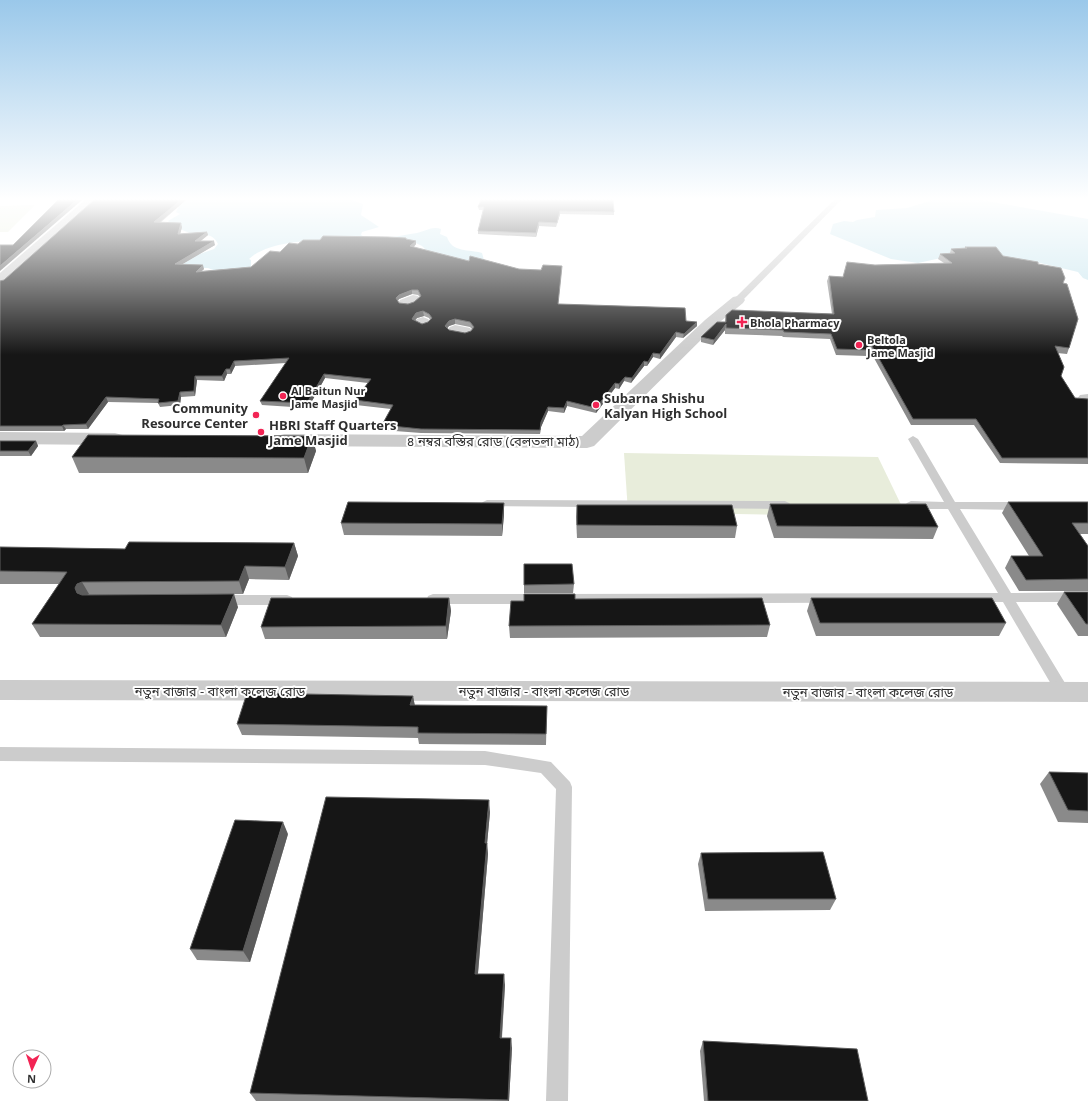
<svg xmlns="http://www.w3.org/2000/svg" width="1088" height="1101" viewBox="0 0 1088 1101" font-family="'Open Sans','Noto Sans Bengali',sans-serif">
	<rect width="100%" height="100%" fill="#fff"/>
	<!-- green -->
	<g fill="#e8eddb">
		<path d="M35 205 8 232H0V206Z"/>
		<path d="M624 453 878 457 907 517 628 512Z"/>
	</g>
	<!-- water -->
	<g fill="#c6e5ee">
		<path d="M173 200H352L363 204 361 215 379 227 362 232 361 235 363 236C381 240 399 236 417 233 426 231 432 226 441 229L440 234 447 237C452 253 469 249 482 253L484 260 470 261 427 251 422 246 416 243C377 241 277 231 249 259L251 260V266L248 268 221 273 208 268H177L197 255 214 249 218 244C213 232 201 235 190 233 186 232 171 225 168 221L180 214 176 212 179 206Z"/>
		<path d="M933 200H981L1088 219V280L1083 278 1078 272 1032 261 958 249 941 258 918 263 891 259 830 234 833 224 844 221 853 222 857 220 875 217 876 210 907 208Z"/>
	</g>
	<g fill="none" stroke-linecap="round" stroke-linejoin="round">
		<!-- lane -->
		<g fill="#ccc" fill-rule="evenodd">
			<path d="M834 200H841L741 302H735V298Z"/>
			<path d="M913 436 918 439 955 502H1021L1025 503 1027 506 1025 509 1021 510 960 509 1011 593 1088 592V602H1016L1068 688 1070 692 1068 696 1063 698 1058 696 1003 602 559 604 554 602 553 599 554 596 559 594 998 593 948 509H911L907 507 905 505 907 503 911 501 944 502 908 439Z"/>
			<path d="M487 500 785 501 789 503 791 505 789 507 785 509 483 506 481 504 483 502Z"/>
			<path d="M433 594H539L544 596 545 599 544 602 539 604H433L428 602 427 599 428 596Z"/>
			<path d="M219 595H287L292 597 293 600 292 603 287 605H219L214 603 213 600 214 597Z"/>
			<path d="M0 747 485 751 551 762 570 782 572 787 568 1101H546L556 789 541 773 485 765 0 761Z"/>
		</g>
		<!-- street -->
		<g fill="#ccc" fill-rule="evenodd">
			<path d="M85 200H97L5 283 0 284V273Z"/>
			<path d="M413 295 418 296 420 299C416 306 407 308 400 306L398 303 400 300Z"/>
			<path d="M738 296 743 297 745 300 743 303 715 326 594 446 587 448 284 446 277 444 275 440 277 436 284 434 582 436 705 320 733 297Z"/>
			<path d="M423 317 428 319 431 322 428 325 423 327 417 325 414 322 417 319Z"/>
			<path d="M455 325 470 328 473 331 470 334 465 336 450 333 447 330 450 327Z"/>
			<path d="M1088 394V404L1080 403 1077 399 1080 395Z"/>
			<path d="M0 432 115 433 122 435 124 439 122 443 115 445 0 444Z"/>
			<path d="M0 680 1088 682V702L0 700Z"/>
		</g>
	</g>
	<!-- wall -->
	<g fill="#8a8a8a" fill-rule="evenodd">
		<path d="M186 200 160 223 182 227 180 234 207 232 208 235 200 241 215 245 182 264 204 269 202 271 251 267 298 244 407 240 416 241V244L414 247 559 304 686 321 697 326 683 338 676 337 660 359 653 357 647 366H644L631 383 624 381 619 389 615 388 596 413 567 406 564 413 548 411 541 427 540 434 421 433 382 430V425L391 409 356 405 355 400 368 383 325 378 308 408 262 405 260 401 286 363 235 366 231 374H227L224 381 197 380 195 396 181 397 180 405 160 407 158 403 108 402 88 429H66L64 431H0V281L4 280ZM412 294 418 295 420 297 414 302 408 304 399 303 398 301 399 299ZM424 316 429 318 430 320 428 322 422 324 415 320 417 318ZM455 324 470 327 472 329 471 331 465 333 449 330 447 328 449 326Z"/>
		<path d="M478 207 614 212V215L560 214 556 227 539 226 536 237 478 234V231L483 210H479Z"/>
		<path d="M965 247 1003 256 1038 264 1063 283 1069 348 1067 354 1057 353 1061 376 1075 398 1088 399V464L1000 463 974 425H911L869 349 867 356 836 355 830 339 783 337 782 336 725 334V330L713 345 701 342V337L725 322 726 315 832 314 827 281 829 276 843 277 875 265 944 263 938 259 940 254 950 253 951 249 965 248Z"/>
		<path d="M312 436 316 451 308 473H79L72 457Z"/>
		<path d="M0 441H36L38 446 31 456H0Z"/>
		<path d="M1008 502H1088V534H1080L1088 546V591H1019L1005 568 1011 556H1029L1002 513Z"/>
		<path d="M504 503V515L502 536 344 535 341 523Z"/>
		<path d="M770 504 938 527 933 539 774 538 767 516Z"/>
		<path d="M577 505 737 526 735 538H577L576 517Z"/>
		<path d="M294 543 298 556 289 580 249 579 243 594 88 595 238 607 226 637H40L32 624 59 584H0V547L125 549Z"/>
		<path d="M524 564 574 584 573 593H524Z"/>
		<path d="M1064 592H1088V636H1078L1057 604Z"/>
		<path d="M449 598 451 611 447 639H265L261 627Z"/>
		<path d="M811 598 1006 623 999 636H816L807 611Z"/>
		<path d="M575 599 770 625 767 637 510 638 509 626 524 601Z"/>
		<path d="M413 696 415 706H547L546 745 419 744 418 738 242 735 237 724Z"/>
		<path d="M1049 772 1088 773V823L1058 822 1040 784Z"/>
		<path d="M490 812 487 844 488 854 478 974 505 985 502 1038 512 1048 509 1101H256L250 1093Z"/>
		<path d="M288 834 250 962 197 960 190 949Z"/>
		<path d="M701 853 836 899 830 910 705 911 698 864Z"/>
		<path d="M703 1041 868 1101H704L700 1051Z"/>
	</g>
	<!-- shaded-wall -->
	<g fill="#5c5c5c">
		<path d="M77 200H82L0 271V266Z"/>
		<path d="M181 200H186L155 226 154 222Z"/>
		<path d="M560 211V214L556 227Z"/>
		<path d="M539 222V226L536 237V233Z"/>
		<path d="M181 223 182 227 179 238 178 234Z"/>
		<path d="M207 232 208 235 196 245 195 241Z"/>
		<path d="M214 241 215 245 176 268 175 264Z"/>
		<path d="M416 241V244L411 250 410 246Z"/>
		<path d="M203 265 204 269 197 275 196 272Z"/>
		<path d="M412 290V294L399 299 397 302 396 298 399 295Z"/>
		<path d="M423 311 424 316 417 318 413 323 412 319 416 313Z"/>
		<path d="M455 319V324L449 326 446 330 445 326 449 321Z"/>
		<path d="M697 322V326L683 338 684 334Z"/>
		<path d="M726 324 725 330 713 345 714 340Z"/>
		<path d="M676 332V337L660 359V354Z"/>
		<path d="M653 353V357L647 366 648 362Z"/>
		<path d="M234 361 235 366 231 374 230 369Z"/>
		<path d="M644 361V366L631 383 632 378Z"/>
		<path d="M226 369 227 374 224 381 222 376Z"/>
		<path d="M324 374 325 378 308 408 307 403Z"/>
		<path d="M195 376 197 380 195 396 194 391Z"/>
		<path d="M625 377 624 381 619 389V384Z"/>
		<path d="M615 383V388L596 413V408Z"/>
		<path d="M180 392 181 397 180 405 178 401Z"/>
		<path d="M106 397 108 402 88 429 86 424Z"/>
		<path d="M567 401V406L564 413V408Z"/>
		<path d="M548 407V411L541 427 540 434 541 422Z"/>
		<path d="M63 425 66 429 64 431 62 426Z"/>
		<path d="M312 436 316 451 308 473 304 458Z"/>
		<path d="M36 441 38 446 31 456 28 451Z"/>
		<path d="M504 503V515L502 536V524Z"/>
		<path d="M294 543 298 556 289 580 285 567Z"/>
		<path d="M245 566 249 579 243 594 239 581Z"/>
		<path d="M82 582 89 594 83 597 77 593 75 588 77 584Z"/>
		<path d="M234 594 238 607 226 637 221 625Z"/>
		<path d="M449 598 451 611 447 639 446 626Z"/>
		<path d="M413 696 415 707 410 705Z"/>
		<path d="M489 800 490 812 487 844 488 854 477 984 475 974Z"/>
		<path d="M283 822 288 834 250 962 243 951Z"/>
		<path d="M504 974 505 985 501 1048 500 1038Z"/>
		<path d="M511 1038 512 1048 509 1101H508Z"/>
	</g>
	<!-- building -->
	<g fill="#161616" stroke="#5c5c5c" fill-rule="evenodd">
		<path d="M58 200H77L0 266V245H13Z"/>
		<path d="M94 200H181L154 222 181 223 178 234 207 232 195 241H214L175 264 203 265 196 272 251 267 270 251 280 252 289 243 298 244 303 240H320L323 236 388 237 406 238V239L416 241 410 246 469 261 470 256 519 269 541 270 543 265 562 266 558 304 685 308 686 321 697 322 684 334 676 332 660 354 653 353 648 362 644 361 632 378 625 377 619 384 615 383 596 408 567 401 564 408 548 407 541 422 540 430 421 429 382 425 393 405 355 400 371 379 324 374 307 403 260 401 289 358 234 361 230 369H226L222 376H195L194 391 180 392 178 401 158 403 159 399 106 397 86 424 63 425 62 426H0V281L4 280ZM412 290H418L421 296 414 302 408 304 399 303 396 298 399 295ZM423 311 429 314 432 318 428 322 422 324 412 319 416 313ZM455 319 470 322 474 327 471 331 465 333 449 330 445 326 449 321Z"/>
		<path d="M481 200H613L614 212 560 211 557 223 539 222 536 233 478 231 484 207H478Z"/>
		<path d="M965 247H996L1003 256 1038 262V264L1061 268 1065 278 1063 283 1067 284 1078 319 1069 348 1055 346 1064 367 1061 376 1075 398 1088 399V458H1002L976 419H913L868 339 869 350 837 349 831 334 784 332 783 330 726 328V324L714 340 701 337 717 322H726V315L732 310 834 314 829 276 843 277 847 262 875 265 952 263 940 254 955 253 951 249 967 248Z"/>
		<path d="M88 435 312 436 304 458 72 457Z"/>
		<path d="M0 441H36L28 451H0Z"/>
		<path d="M348 502 504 503 502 524 341 523Z"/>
		<path d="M1008 502H1088V523H1072L1088 546V579L1026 580 1011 556H1043Z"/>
		<path d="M770 504H926L938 527 777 526Z"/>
		<path d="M577 505H732L737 526 577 525Z"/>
		<path d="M129 542 294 543 285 567 245 566 239 581 82 582 77 584 75 588 77 593 82 595 234 594 221 625 32 624 67 572 0 571V547L125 549Z"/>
		<path d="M524 564H572L574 584 524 585Z"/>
		<path d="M1064 592H1088V624H1086Z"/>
		<path d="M524 594H575V599L762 598 770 625 509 626 511 601H524Z"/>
		<path d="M271 598H449L446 626 261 627Z"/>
		<path d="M811 598H992L1006 623H820Z"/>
		<path d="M247 693 413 696 410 705 547 706 546 734 418 733V727L237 724Z"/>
		<path d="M1049 772 1088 773V811L1068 810Z"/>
		<path d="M326 797 489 800 485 843H487L475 974H504L500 1038H511L508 1100 250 1093Z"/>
		<path d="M235 820 283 822 243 951 190 949Z"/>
		<path d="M823 852 836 899H708L701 853Z"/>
		<path d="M703 1041 857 1049 868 1101H708Z"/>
	</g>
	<!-- sky -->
	<linearGradient id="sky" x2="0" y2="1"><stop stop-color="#9ac8ea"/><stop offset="0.56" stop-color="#fff"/><stop offset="1" stop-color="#fff" stop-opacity="0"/></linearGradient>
	<rect width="1088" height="355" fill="url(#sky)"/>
	<!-- markers -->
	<g fill="#f22454" stroke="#fff" stroke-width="1.5">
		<path d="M740 316h4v4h4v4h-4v4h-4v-4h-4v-4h4z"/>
		<circle cx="859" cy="345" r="4"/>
		<circle cx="283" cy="396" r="4"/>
		<circle cx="596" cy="405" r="4"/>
		<circle cx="256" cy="415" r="4"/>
		<circle cx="261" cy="432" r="4"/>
	</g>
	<g text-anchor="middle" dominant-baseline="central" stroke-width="4" stroke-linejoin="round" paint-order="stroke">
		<!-- far-poi labels -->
		<g font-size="11" font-weight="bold" fill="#2f2f2f" stroke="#fff" text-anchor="start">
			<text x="750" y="322">Bhola Pharmacy</text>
			<text x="867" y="339">Beltola<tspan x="867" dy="13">Jame Masjid</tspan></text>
			<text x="291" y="390">Al Baitun Nur<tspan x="291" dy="13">Jame Masjid</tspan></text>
		</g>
		<!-- poi labels -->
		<g font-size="13" font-weight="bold" fill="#2f2f2f" stroke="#fff" text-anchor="start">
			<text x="604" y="398">Subarna Shishu<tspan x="604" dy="15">Kalyan High School</tspan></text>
			<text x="248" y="408" text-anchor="end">Community<tspan x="248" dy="15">Resource Center</tspan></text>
			<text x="269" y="425">HBRI Staff Quarters<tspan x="269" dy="15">Jame Masjid</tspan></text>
		</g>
		<!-- street labels -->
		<g font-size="13" fill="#2f2f2f" stroke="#fff">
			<text x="493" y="441">৪ নম্বর বস্তির রোড (বেলতলা মাঠ)</text>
			<text x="220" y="691">নতুন বাজার - বাংলা কলেজ রোড</text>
			<text x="544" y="691">নতুন বাজার - বাংলা কলেজ রোড</text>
			<text x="868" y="692">নতুন বাজার - বাংলা কলেজ রোড</text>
		</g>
	</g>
	<!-- north arrow -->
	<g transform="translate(32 1069) rotate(183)"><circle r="19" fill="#ffffff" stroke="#acacac"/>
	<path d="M0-3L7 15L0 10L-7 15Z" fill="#f22454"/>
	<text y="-6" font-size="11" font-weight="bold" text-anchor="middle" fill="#2f2f2f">N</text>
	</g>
</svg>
